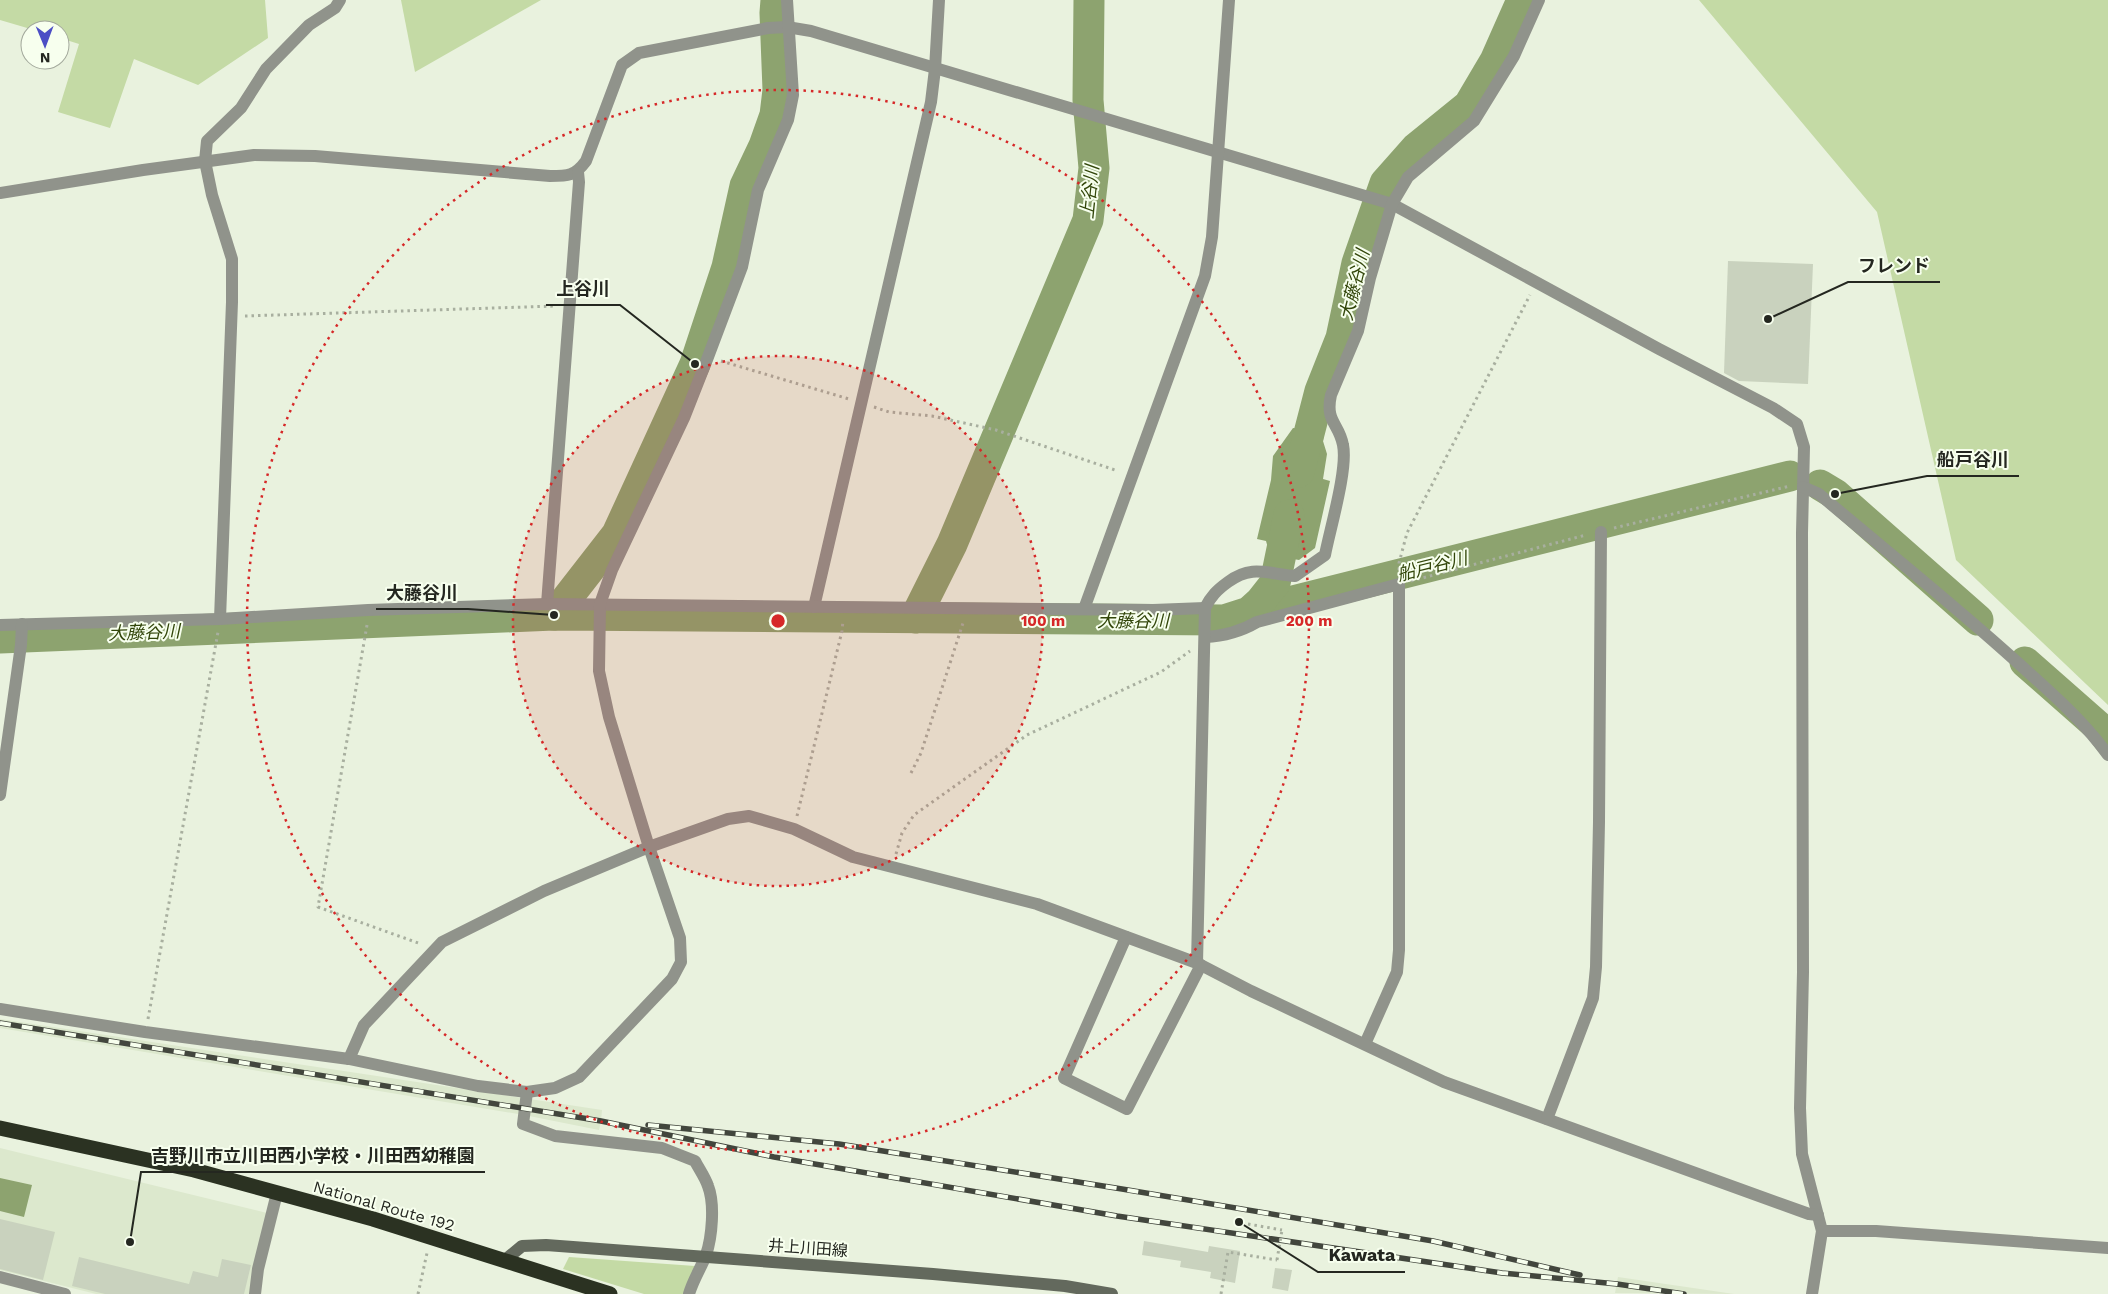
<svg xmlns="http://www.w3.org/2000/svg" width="2108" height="1294" viewBox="0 0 2108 1294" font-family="'Work Sans','Noto Sans JP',sans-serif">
	<rect width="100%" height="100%" fill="#e9f2de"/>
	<!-- built -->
	<g fill="#dce8cd">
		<path d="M0 1019 602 1110 601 1121 599 1130 524 1115 0 1028Z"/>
		<path d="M0 1148 267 1213 249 1294H96L0 1270Z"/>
		<path d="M1618 1277 1734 1294 1615 1293Z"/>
	</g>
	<!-- green -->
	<g fill="#c4daa5">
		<path d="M0 0H265L268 38 198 85 134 59 110 128 58 112 79 44 60 38V30H34L0 20Z"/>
		<path d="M401 0H541L415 72Z"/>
		<path d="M1699 0H2108V705L1956 560 1877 212Z"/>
		<path d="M569 1257 695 1266 685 1294H644L563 1269Z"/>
	</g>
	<!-- water -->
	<g fill="#8da36f">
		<path d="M1293 428 1324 432 1323 441 1327 454 1323 479 1330 481 1315 548 1299 560 1270 555 1266 541 1257 539 1271 480 1273 456Z"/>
		<path d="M0 1178 32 1185 24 1217 0 1211Z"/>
	</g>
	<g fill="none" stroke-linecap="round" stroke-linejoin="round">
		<!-- river -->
		<g stroke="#8da36f" stroke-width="31">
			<path d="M1299 472 1320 391 1341 338 1357 263 1385 183 1416 148 1469 105 1495 61 1522 0"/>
			<path d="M1820 485 1835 494 1978 620"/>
			<path d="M1249 612 1790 476"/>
			<path d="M554 615 617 534 695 364 727 267 745 186 764 146 775 115 778 90 775 13 776 0"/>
			<path d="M915 618 952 544 1088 220 1094 168 1088 100 1089 0"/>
			<path d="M0 638 554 615 1224 620 1249 612 1260 602 1275 583 1289 515"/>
			<path d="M2025 662 2099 727 2108 739"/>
		</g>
	</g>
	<!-- building -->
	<g fill="#c9d2be">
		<path d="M1728 261 1813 264 1808 384 1739 381 1724 373Z"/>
		<path d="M0 1219 55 1232 43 1280 0 1269Z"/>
		<path d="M1144 1241 1208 1252 1209 1246 1240 1251 1235 1283 1210 1278 1211 1272 1180 1267 1181 1261 1142 1255Z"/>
		<path d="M79 1257 189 1284 193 1271 218 1277 222 1259 251 1265 244 1294H105L72 1286Z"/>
		<path d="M1275 1268 1292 1270 1288 1291 1272 1288Z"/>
	</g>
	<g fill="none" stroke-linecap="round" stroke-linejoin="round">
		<!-- path -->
		<g stroke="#a8af9f" stroke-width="3" stroke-dasharray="2.5 4" stroke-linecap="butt">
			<path d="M245 316 556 306"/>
			<path d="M721 361 849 399"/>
			<path d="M874 407 889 412 932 416 996 430 1118 471"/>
			<path d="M1614 528 1790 486"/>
			<path d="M1399 570V563L1407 533 1530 295"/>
			<path d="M1411 581 1586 535"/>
			<path d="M367 625 318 907 421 944"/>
			<path d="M911 773 921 753 963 623"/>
			<path d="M797 816 842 631 843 620"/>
			<path d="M896 854 902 833 914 815 1027 735 1161 672 1190 651"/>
			<path d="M148 1019 218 632"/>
			<path d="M1248 1224 1282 1230"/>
			<path d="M418 1294 427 1253"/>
			<path d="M1221 1294 1228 1252 1277 1260"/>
		</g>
		<!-- street -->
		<g stroke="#90938b" stroke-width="12">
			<path d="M0 193 143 170 254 155 315 156 550 176C568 176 575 176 586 161L622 65 639 53 768 28 787 27 811 31 1392 204 1659 349 1773 408 1797 424 1804 447 1802 533 1803 972 1800 1108 1802 1154 1822 1231 1812 1294"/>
			<path d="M1803 487 1819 494C1885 550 1953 604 2017 662 2049 691 2083 720 2108 755"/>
			<path d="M547 604 579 182 578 172"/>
			<path d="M814 607 931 102 935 69 939 0"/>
			<path d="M1084 609 1205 276 1212 237 1229 0"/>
			<path d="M220 619 232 302V259L212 195 205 161 207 141 241 108 266 69 309 25 335 8 340 0"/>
			<path d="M0 625 220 619 368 610 547 604 1153 610 1205 608"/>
			<path d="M1205 637C1225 636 1240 632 1257 622L1399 584V950L1397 972 1365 1044"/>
			<path d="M0 795 21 645 22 624"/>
			<path d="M1126 937 1064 1078 1127 1109 1201 965"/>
			<path d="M1197 963 1205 608C1211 596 1217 590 1228 582 1252 564 1268 574 1295 576L1325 555C1330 529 1348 469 1343 445 1339 423 1325 422 1331 395L1358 331 1370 278 1392 204 1408 177 1474 121 1514 56 1539 0"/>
			<path d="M0 1009 145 1032 349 1059 478 1086 527 1092 555 1088 579 1077 672 979 681 962 680 938 649 847 609 717 599 671 600 604 612 570 684 418 708 357 742 267 758 190 788 120 793 95 787 0"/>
			<path d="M349 1059 364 1025 442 942 544 891 649 847 728 819 749 816 794 829 853 857 1037 904 1197 963 1251 991 1444 1082 1809 1214 1818 1215"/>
			<path d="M527 1092 523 1124 555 1136 662 1148 695 1161C699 1169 705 1177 708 1186 715 1204 712 1237 706 1255 701 1268 693 1280 689 1294"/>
			<path d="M1547 1119 1593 998 1596 967 1599 822 1601 532"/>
			<path d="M1822 1231H1876L2108 1248"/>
			<path d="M0 1277 65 1294"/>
			<path d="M255 1294 258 1269 277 1193"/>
		</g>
		<!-- secondary -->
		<path stroke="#63695d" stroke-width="12" d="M505 1260 522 1246 546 1245 933 1274 1065 1286 1112 1294"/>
		<!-- highway -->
		<path stroke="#2b3222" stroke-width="15" d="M0 1128 194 1170 373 1219 610 1294"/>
		<defs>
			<g id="rail">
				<path d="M0 1023 601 1121 774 1157 1117 1216 1502 1273 1617 1284 1684 1294"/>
				<path d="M648 1125 839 1144 1122 1189 1433 1241 1580 1275"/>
			</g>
		</defs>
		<!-- rail casing -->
		<use href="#rail" stroke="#42463d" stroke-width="5.5"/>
		<!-- rail -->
		<use href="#rail" stroke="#f7ffee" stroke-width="4" stroke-dasharray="11" stroke-linecap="butt"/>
		<!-- path-bridge -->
		<path stroke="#a8af9f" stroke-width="3" stroke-dasharray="2.5 4" stroke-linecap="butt" d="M1277 1260 1282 1230"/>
	</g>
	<!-- distance rings -->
	<circle cx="778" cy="621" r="265" fill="#d62828" fill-opacity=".12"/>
	<g fill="none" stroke="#d62828" stroke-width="2.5" stroke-dasharray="2.5 5">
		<circle cx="778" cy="621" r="265"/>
		<circle cx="778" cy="621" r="531"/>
	</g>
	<g text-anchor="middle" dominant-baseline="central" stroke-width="4" stroke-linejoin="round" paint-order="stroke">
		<!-- street labels -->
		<g font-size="16" fill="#242720" stroke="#f7ffee">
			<text transform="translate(384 1206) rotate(16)">National Route 192</text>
			<text transform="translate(808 1248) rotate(4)">井上川田線</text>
		</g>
		<!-- water labels -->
		<g font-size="18" font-style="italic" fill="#32460a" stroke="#f7ffee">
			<text transform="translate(1089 192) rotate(-84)">上谷川</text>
			<text transform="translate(1354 285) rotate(-76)">大藤谷川</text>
			<text transform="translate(1432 566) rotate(-14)">船戸谷川</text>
			<text x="1133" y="620">大藤谷川</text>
			<text transform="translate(144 632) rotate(-2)">大藤谷川</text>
		</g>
	</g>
	<circle cx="778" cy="621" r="8" fill="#d62828" stroke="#f7ffee" stroke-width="2.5"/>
	<g font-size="15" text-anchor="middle" font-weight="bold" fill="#d62828" stroke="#f7ffee" stroke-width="4" stroke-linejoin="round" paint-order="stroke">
		<text x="1043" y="626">100 m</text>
		<text x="1309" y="626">200 m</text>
	</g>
	<!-- callouts -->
	<path fill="none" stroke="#242720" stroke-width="2" d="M1768 319L1848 282H1940M695 364L620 305H546M1835 494L1927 476H2019M554 615L468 609H376M130 1242L141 1172H485M1239 1222L1318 1272H1405"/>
	<g fill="#242720" stroke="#f7ffee" stroke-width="2">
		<circle cx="1768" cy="319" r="5"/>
		<circle cx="695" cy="364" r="5"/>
		<circle cx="1835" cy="494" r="5"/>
		<circle cx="554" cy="615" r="5"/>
		<circle cx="130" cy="1242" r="5"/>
		<circle cx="1239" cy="1222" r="5"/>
	</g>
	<g font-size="18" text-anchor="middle" font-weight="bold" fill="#242720" stroke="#f7ffee" stroke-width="4" stroke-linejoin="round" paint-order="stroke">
		<text x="1894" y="272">フレンド</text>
		<text x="583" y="295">上谷川</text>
		<text x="1973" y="466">船戸谷川</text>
		<text x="422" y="599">大藤谷川</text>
		<text x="313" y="1162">吉野川市立川田西小学校・川田西幼稚園</text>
		<text x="1362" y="1261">Kawata</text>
	</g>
	<!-- north arrow -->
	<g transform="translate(45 45) rotate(179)"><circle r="24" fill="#f7ffee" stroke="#a3a99c"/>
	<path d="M0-4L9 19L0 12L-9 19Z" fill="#4c4ec5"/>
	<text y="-8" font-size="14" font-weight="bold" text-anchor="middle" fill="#242720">N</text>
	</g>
</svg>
